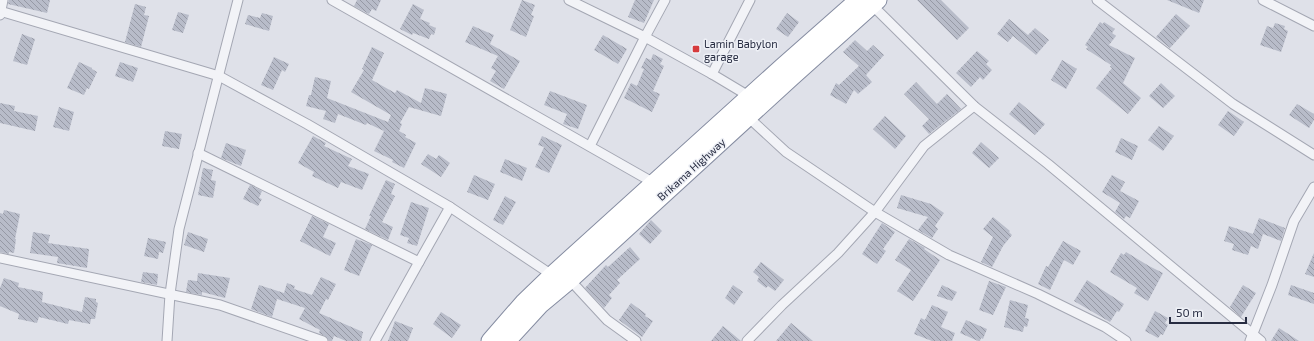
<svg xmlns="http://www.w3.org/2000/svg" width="1314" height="341" viewBox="0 0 1314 341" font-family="'Exo 2',sans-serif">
	<defs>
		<pattern id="building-back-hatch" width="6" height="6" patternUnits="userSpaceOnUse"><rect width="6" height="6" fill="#b8bcc9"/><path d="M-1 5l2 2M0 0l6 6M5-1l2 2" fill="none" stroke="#9699a5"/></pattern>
	</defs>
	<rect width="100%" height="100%" fill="#dfe1e9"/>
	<!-- building -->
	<g fill="url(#building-back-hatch)">
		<path d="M9 0H50L47 13 8 4Z"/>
		<path d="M357 0H381L376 11 372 9 369 14 354 6Z"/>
		<path d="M522 0 535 5 531 15 534 16 526 37 510 30Z"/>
		<path d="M635 0H654L644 23 628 17Z"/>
		<path d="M917 0H941L969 28 957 40Z"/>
		<path d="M1167 0H1204L1199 13Z"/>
		<path d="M135 4 146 7 144 15 149 16 141 47 125 42Z"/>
		<path d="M413 4 424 10 420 19 430 23 429 25 436 28 434 35 431 34 429 39 413 33 412 35 400 29Z"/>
		<path d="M178 12 189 15 183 33 172 30Z"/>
		<path d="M262 13 273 16 269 31 245 24 248 15 260 18Z"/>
		<path d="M787 13 799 22 788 37 776 29Z"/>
		<path d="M1176 14 1190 26 1170 48 1156 37Z"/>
		<path d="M1009 19 1028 35 1035 28 1049 40 1036 55 1013 36 1008 42 997 34Z"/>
		<path d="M1100 22 1103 24 1104 22 1115 29 1112 33 1116 36 1109 45 1135 58 1123 83 1141 98 1128 114 1096 88 1112 68 1110 67 1111 65 1086 49 1088 47 1085 45Z"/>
		<path d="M1275 23 1285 26 1284 29 1288 31 1281 52 1260 45 1267 26 1273 28Z"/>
		<path d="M473 26 494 35 490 44 520 61 504 89 490 81 496 71 491 68 498 56 465 42Z"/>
		<path d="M22 34 35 39 27 65 13 61Z"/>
		<path d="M603 35 627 49 618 64 594 50Z"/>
		<path d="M855 40 867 51 873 45 884 55 866 75 872 82 858 94 854 90 846 104 830 95 836 83 839 85 859 66 843 52Z"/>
		<path d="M372 47 384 53 372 80 395 93 397 90 421 103 425 88 447 94 441 116 409 107 400 123 402 124 399 131 406 135 405 137 416 143 404 168 392 162 393 160 374 151 384 131 367 123 366 125 338 114 335 123 323 119 326 111 306 106 309 95H311L315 77 331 81 327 98 388 122 391 115 351 92 364 70 362 69Z"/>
		<path d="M977 51 989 61 986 64 992 70 983 80 980 77 971 87 956 73Z"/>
		<path d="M653 54 663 59 660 64 664 66 653 91 660 94 652 112 624 98 631 83 637 86 644 69 641 68 646 58 651 60Z"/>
		<path d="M274 57 289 64 285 72 282 70 273 90 261 85Z"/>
		<path d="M1062 60 1077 69 1066 89 1051 80Z"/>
		<path d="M79 62 92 68V69L97 72 89 89 87 88 84 95 67 88Z"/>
		<path d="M120 62 138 68 133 82 115 76Z"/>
		<path d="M916 82 937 104 947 94 961 109 929 134 922 126 929 119 904 94Z"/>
		<path d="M1161 83 1175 96 1163 108 1149 96Z"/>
		<path d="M550 91 587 105 578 129 563 124 567 114 544 105Z"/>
		<path d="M1019 102 1045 124 1035 135 1009 114Z"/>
		<path d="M0 103 15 106 14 111 38 116 35 131 0 123Z"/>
		<path d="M1297 104 1314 114V120L1309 128 1289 115Z"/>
		<path d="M59 107 74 112 69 131 53 127Z"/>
		<path d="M1228 111 1244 122 1234 136 1218 125Z"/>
		<path d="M885 116 906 136 895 149 873 129Z"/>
		<path d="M1159 126 1174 136 1163 151 1148 140Z"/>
		<path d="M165 131 182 134 179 149 162 146Z"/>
		<path d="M313 136 326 143 324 146 352 159 348 166 369 174 362 190 341 182 338 188 312 176 314 172 298 163Z"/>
		<path d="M542 136 562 145 549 173 535 167 544 147 538 145Z"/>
		<path d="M1121 138 1138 146 1132 160 1115 152Z"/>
		<path d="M981 142 999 158 989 168 972 153Z"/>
		<path d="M226 143 246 150 241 166 221 158Z"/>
		<path d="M428 154 436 159 439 155 450 163 441 177 421 164Z"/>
		<path d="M505 159 527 168 522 181 500 172Z"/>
		<path d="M203 168 213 170 211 180 216 181 213 198 198 195Z"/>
		<path d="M474 175 495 184 488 200 467 192Z"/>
		<path d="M1112 175 1125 182 1120 191 1139 201 1130 218 1126 216 1124 219 1115 212 1120 203 1102 192Z"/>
		<path d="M386 180 395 184 391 194 395 196 382 222 393 227 388 240 365 229 371 216H369Z"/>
		<path d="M250 185 262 191 259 198 262 199 258 206 243 199Z"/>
		<path d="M901 195 931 204 944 213 935 226 938 229 932 238 918 230 928 217 897 208Z"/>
		<path d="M505 196 516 202 503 225 493 220Z"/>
		<path d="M411 202 429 208 417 246 407 243 409 238 400 235Z"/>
		<path d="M4 210 20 214 15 239H16L14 253 9 252V254L0 252V213L3 214Z"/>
		<path d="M312 216 329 224 323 237 336 243 330 256 300 241Z"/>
		<path d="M993 217 1010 231 1009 232 1012 235 1003 246 992 267 981 262 993 237 983 229Z"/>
		<path d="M1259 218 1285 228 1281 241 1263 234 1258 249 1251 246 1248 255 1232 250 1234 244 1224 241 1229 226 1253 234Z"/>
		<path d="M651 220 662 231 650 244 639 234Z"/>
		<path d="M882 223 895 232 883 249 886 251 877 264 862 254Z"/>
		<path d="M33 232 50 235 48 243 89 249 87 268 57 263 58 257 30 253Z"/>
		<path d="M188 232 208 239 204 252 184 245Z"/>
		<path d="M148 238 166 242 163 253 159 252 158 259 144 256Z"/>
		<path d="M356 239 372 245 359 276 344 270Z"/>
		<path d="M909 239 925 248 924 249 940 260 913 301 897 291 911 270 895 260Z"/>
		<path d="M1063 241 1081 251 1073 265 1064 260 1050 290 1038 284 1046 266 1048 267Z"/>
		<path d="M630 247 640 259 617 280 620 283 609 295 612 298 604 308 585 288 606 265 608 267Z"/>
		<path d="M1126 252 1149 266 1163 273 1148 301 1134 293 1137 288 1110 272 1121 253 1124 255Z"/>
		<path d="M1314 253V277L1305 274Z"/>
		<path d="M761 262 784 280 775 291 768 286 766 288 757 281 759 277 753 272Z"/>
		<path d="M143 272 158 274 157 285 141 282Z"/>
		<path d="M198 273 230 278 225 298 202 292V295L186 292 188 280 197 281Z"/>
		<path d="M321 277 336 284 328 300 326 299 319 313 363 332 361 341H346L334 336 332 341H329L327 337 319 333 320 330 299 319 305 308 277 299 272 317 251 309 259 285 284 293 287 283 295 286 294 289 312 295Z"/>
		<path d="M4 278 19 283 18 287 43 292 42 302 82 312 85 297 96 299V302L98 303 95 319H91L90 324 69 320 68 324 39 317 37 323 18 319 19 314 0 306V288Z"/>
		<path d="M1087 280 1124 304 1119 312 1117 311 1110 322 1074 301Z"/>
		<path d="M989 281 1006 287 993 315 979 310Z"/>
		<path d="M733 285 743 292 734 305 725 298Z"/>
		<path d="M942 285 957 292 952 301 937 296Z"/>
		<path d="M1243 285 1256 293 1241 317 1230 307Z"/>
		<path d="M1291 285 1314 293V304L1288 295Z"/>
		<path d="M1010 300 1028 305 1025 318 1029 319 1027 327 1024 326 1023 332 1004 327Z"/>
		<path d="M631 303 646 314 645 316 653 321 642 337 619 320Z"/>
		<path d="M932 305 948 312 941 327 955 333 952 341H932L914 334 921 318 925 320Z"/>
		<path d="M1155 311 1168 318 1165 323 1168 325 1163 335 1161 334 1158 338 1145 331Z"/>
		<path d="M441 312 461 325 452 338 433 324Z"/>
		<path d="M966 320 987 329 983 339 981 338 980 341H978L960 333Z"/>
		<path d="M395 321 413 328 408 341H388Z"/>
		<path d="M791 323 813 341H776Z"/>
		<path d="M723 326 741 341H711Z"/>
		<path d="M1279 328 1299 341H1271Z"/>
	</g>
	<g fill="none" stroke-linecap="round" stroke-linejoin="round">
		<defs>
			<g id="street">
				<path d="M332 0 654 183"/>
				<path d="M569 0 645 37 712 74 752 98"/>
				<path d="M1097 0 1233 104 1314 155"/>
				<path d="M1263 0 1314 26"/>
				<path d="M872 5 974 106 1048 164 1261 341"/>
				<path d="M0 11 219 76 307 124 450 207 552 275"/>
				<path d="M0 15 3 0"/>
				<path d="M712 74 750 0"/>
				<path d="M748 117 786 152 875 212 949 255 1038 294 1105 327 1126 341"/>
				<path d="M590 146 645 37 665 0"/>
				<path d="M198 153 419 262 375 341"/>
				<path d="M0 258 220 305 323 341"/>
				<path d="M419 262 450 207"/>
				<path d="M570 280 607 320 636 341"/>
				<path d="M167 341 170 294 179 229 238 0"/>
				<path d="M747 341 782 305 838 253 875 212 924 146 974 106"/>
				<path d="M1250 341 1272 285 1294 221 1314 187"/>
			</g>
			<g id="highway">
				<path d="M490 341 524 302 552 275 782 67 858 0"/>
				<path d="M507 341 540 305 570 280 792 77 878 0"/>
			</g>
		</defs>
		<!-- street casing -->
		<use href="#street" stroke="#a4a7b3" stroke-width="11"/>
		<!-- highway casing -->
		<use href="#highway" stroke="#858ca1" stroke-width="19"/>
		<!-- street -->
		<use href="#street" stroke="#f2f3f7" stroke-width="9"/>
		<!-- highway -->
		<use href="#highway" stroke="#fff" stroke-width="17"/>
	</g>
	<!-- markers -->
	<rect fill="#d63b3d" stroke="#eef0f6" stroke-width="1.5" x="692" y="45" width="8" height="8" rx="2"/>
	<g text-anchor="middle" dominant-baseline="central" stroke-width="3" stroke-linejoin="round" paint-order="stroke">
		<!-- poi labels -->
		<g font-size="11" fill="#272c41" stroke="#eef0f6" text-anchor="start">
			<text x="704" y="43">Lamin Babylon<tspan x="704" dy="13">garage</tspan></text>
		</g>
		<!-- street labels -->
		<g font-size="11" fill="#272c41" stroke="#eef0f6">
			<text transform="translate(691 169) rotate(-42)">Brikama Highway</text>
		</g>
	</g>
	<!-- scale -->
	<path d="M1170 317v6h76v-6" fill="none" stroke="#272c41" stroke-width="2"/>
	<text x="1176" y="317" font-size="12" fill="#272c41" stroke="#eef0f6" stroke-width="3" paint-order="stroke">50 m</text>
</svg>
